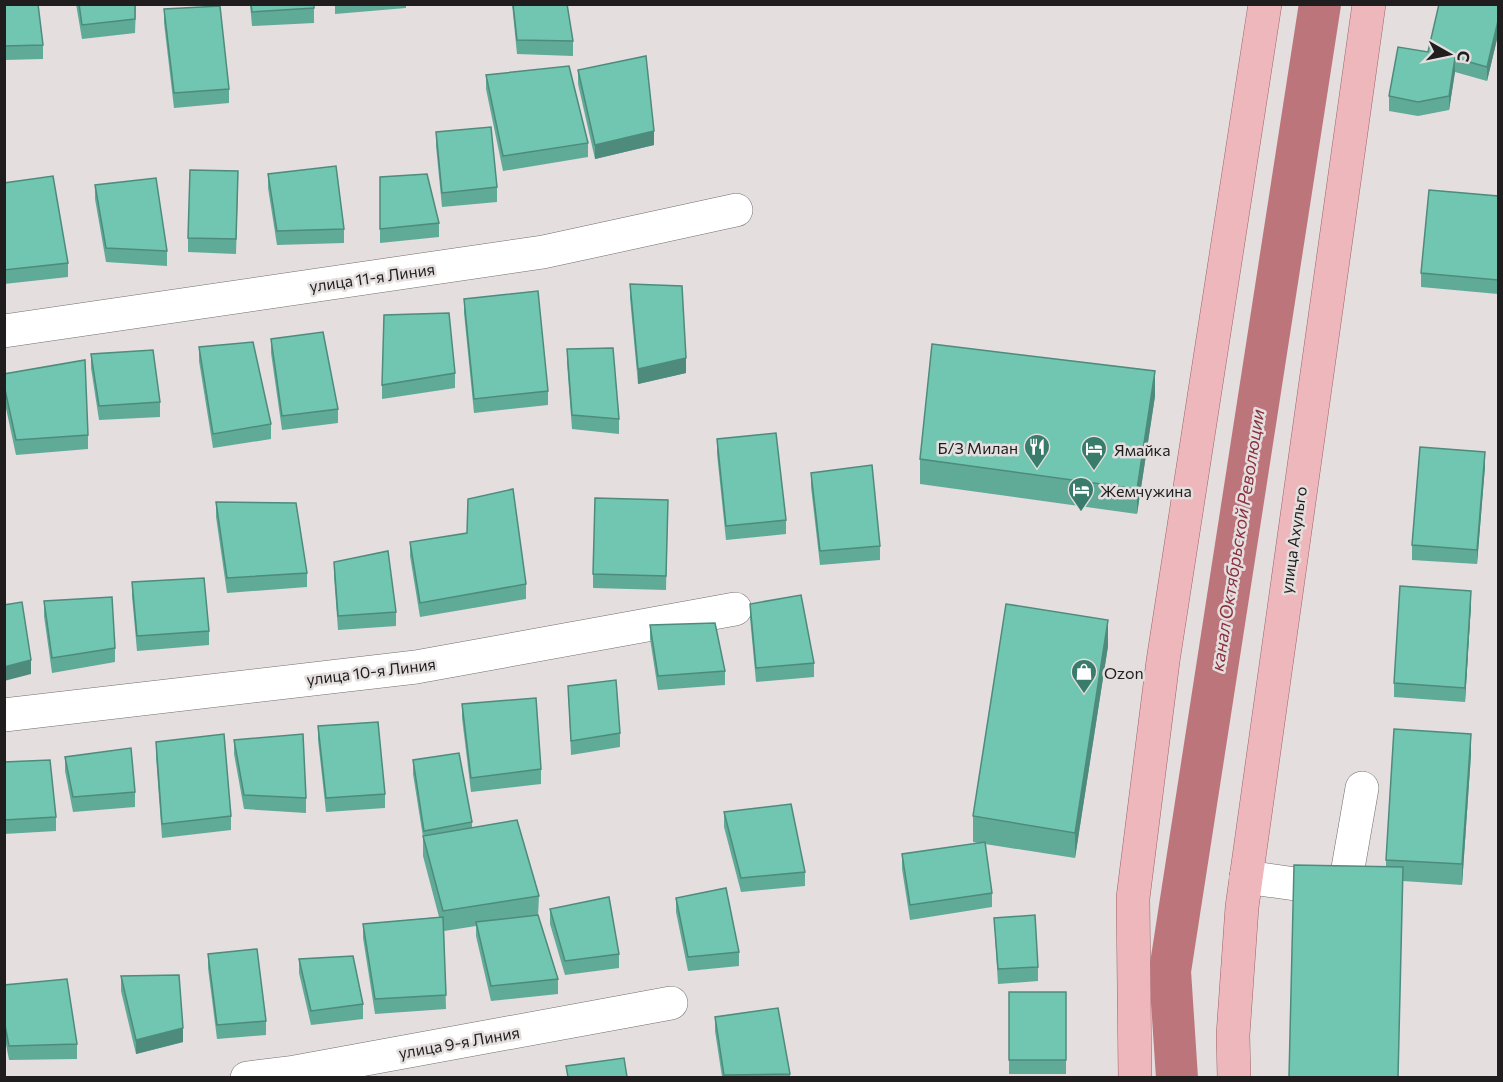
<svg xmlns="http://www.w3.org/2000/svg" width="1503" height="1082" viewBox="0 0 1503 1082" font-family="Commissioner,sans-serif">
	<rect width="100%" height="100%" fill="#e4dede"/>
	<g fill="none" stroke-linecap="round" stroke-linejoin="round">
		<!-- canal -->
		<path stroke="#bd757c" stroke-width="42" d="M1177 1078 1170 971 1320 4"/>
		<defs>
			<g id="minor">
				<path d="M4 331 543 252 736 210"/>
				<path d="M4 715 416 667 735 609"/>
				<path d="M1246 877 1344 891 1362 788"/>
				<path d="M247 1078 295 1072 671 1003"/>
			</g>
			<g id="major">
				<path d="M1135 1078 1133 898 1163 661 1265 4"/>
				<path d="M1234 1078 1233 1035 1242 907 1369 4"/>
			</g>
		</defs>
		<!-- minor casing -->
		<use href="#minor" stroke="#736e6e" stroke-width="34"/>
		<!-- major casing -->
		<use href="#major" stroke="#9e6268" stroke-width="34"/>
		<!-- minor -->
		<use href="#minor" stroke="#fff" stroke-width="33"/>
		<!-- major -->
		<use href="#major" stroke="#eeb7bc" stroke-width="33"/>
	</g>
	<!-- wall -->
	<g fill="#60aa98">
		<path d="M4 4 43 45V59L4 60Z"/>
		<path d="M76 4H136L135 33 82 39Z"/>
		<path d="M250 4H314V23L252 26Z"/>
		<path d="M335 4H406V8L335 14Z"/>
		<path d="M512 4H567L573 41V56L517 54Z"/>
		<path d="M1498 4V35L1487 81 1455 72 1449 110 1418 116 1389 111V96L1428 52Z"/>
		<path d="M164 9 229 89V103L174 108 164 23Z"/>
		<path d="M578 70 654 145 595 159 578 84Z"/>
		<path d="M486 75 588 143V157L503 171 486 89Z"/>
		<path d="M436 132 497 187V202L442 207 436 146Z"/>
		<path d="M268 174 344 229V243L277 245 268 188Z"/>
		<path d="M380 177 439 223V237L380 243Z"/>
		<path d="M4 183 68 263V277L4 284Z"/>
		<path d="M95 185 167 251V266L106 262 95 199Z"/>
		<path d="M238 186 236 254 188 252V238Z"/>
		<path d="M1498 196V294L1421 287V273Z"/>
		<path d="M630 284 686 373 638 384 630 298Z"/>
		<path d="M464 299 548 391V405L474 413 464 313Z"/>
		<path d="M271 339 338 409V423L282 430 271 353Z"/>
		<path d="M199 347 271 424V439L213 448 199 361Z"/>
		<path d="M567 349 619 419V434L572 429 567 363Z"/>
		<path d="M91 354 160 402V417L99 420 91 368Z"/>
		<path d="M455 373V388L382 399V385Z"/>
		<path d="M4 374 88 435V449L16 455 4 399Z"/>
		<path d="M1155 396 1137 514 920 484V459Z"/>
		<path d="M717 439 786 520V534L726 540 717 454Z"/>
		<path d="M1485 466 1477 564 1412 560V545Z"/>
		<path d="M811 473 880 546V560L820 565 811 487Z"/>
		<path d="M668 500 666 590 593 588V574Z"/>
		<path d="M216 502 307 573V587L227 593 216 517Z"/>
		<path d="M410 542 526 584V599L420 617 410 556Z"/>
		<path d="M334 562 396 612V626L338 630 334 576Z"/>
		<path d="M132 582 209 631V645L137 651 132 596Z"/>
		<path d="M44 601 115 648V662L52 673 44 616Z"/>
		<path d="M750 604 814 663V677L756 682 750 618Z"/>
		<path d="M1471 605 1465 702 1394 697V683Z"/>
		<path d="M650 625 725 671V685L658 690 650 639Z"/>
		<path d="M1108 646 1075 858 985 844 992 893V907L910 920 902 869V854L979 843 973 842V816Z"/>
		<path d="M568 686 620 733V747L571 755Z"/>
		<path d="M462 704 541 769V784L471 792 462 718Z"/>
		<path d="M318 726 385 794V808L326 812 318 740Z"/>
		<path d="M234 740 306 798V813L244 809 234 754Z"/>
		<path d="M156 742 231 816V830L162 838 156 757Z"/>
		<path d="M1471 754 1462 885 1403 881 1386 867V860Z"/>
		<path d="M65 757 135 792V807L73 812 65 771Z"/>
		<path d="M413 760 472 822V827L539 896 538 917 558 979V994L491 1001 476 936V926L444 931 446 1009 375 1014 363 938V924L439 917 423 856V837L413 774Z"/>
		<path d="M4 762 56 817V831L4 834Z"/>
		<path d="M724 812 805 872V886L741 892 724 827Z"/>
		<path d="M676 898 739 952V966L688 971 676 912Z"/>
		<path d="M550 909 619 954V968L565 975 550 924Z"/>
		<path d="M994 918 1038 967V981L998 984Z"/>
		<path d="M208 954 266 1021V1035L217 1039 208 968Z"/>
		<path d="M299 959 363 1004V1019L311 1025 299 973Z"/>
		<path d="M121 976 183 1042 136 1054 121 991Z"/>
		<path d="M4 985 77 1044V1059L9 1060 4 1034Z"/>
		<rect x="1009" y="992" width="57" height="82"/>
		<path d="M715 1017 790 1074V1077H722L715 1031Z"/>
	</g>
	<!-- shaded-wall -->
	<g fill="#4e8b7c">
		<path d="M1498 20V35L1487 81V67Z"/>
		<path d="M1455 58V72L1449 110V96Z"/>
		<path d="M654 131V145L595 159V145Z"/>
		<path d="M686 358V373L638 384V369Z"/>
		<path d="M1155 371V396L1137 514V489Z"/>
		<path d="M1485 452V466L1477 564V550Z"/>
		<path d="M1471 591V605L1465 702V688Z"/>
		<path d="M1108 620V646L1075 858V833Z"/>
		<path d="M31 660V674L4 681V667Z"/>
		<path d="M1471 734V754L1462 885V864Z"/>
		<path d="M183 1028V1042L136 1054V1040Z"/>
	</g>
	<!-- building -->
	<g fill="#70c6b1" stroke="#4e8b7c" stroke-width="1.5">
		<path d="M4 4H38L43 45 4 46Z"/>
		<path d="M79 4H135V19L82 25Z"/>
		<path d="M251 4H314V8L252 12Z"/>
		<path d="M513 4H567L573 41 517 40Z"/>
		<path d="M1439 4H1498V21L1487 67 1455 58 1449 96 1418 102 1389 96 1398 47 1428 52Z"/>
		<path d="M220 6 229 89 174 93 164 9Z"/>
		<path d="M646 56 654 131 595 145 578 70Z"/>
		<path d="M569 66 588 143 503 156 486 75Z"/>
		<path d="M491 127 497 187 442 193 436 132Z"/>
		<path d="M336 166 344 229 277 231 268 174Z"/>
		<path d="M190 170 238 171 236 239 188 238Z"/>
		<path d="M427 174 439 223 380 229V177Z"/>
		<path d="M53 176 68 263 4 270V183Z"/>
		<path d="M156 178 167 251 106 248 95 185Z"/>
		<path d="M1429 190 1498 196V280L1421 273Z"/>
		<path d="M630 284 682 286 686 358 638 369Z"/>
		<path d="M538 291 548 391 474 399 464 299Z"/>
		<path d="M449 313 455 373 382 385 384 315Z"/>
		<path d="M323 332 338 409 282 416 271 339Z"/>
		<path d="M253 342 271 424 213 434 199 347Z"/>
		<path d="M932 344 1155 371 1137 489 920 459Z"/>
		<path d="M613 348 619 419 572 415 567 349Z"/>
		<path d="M153 350 160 402 99 406 91 354Z"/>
		<path d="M85 360 88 435 16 440 4 385V374Z"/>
		<path d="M776 433 786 520 726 526 717 439Z"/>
		<path d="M1420 447 1485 452 1477 550 1412 545Z"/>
		<path d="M872 465 880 546 820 551 811 473Z"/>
		<path d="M513 489 526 584 420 603 410 542 467 533 468 499Z"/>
		<path d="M595 498 668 500 666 576 593 574Z"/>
		<path d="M216 502 296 503 307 573 227 578Z"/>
		<path d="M388 551 396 612 338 616 334 562Z"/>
		<path d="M204 578 209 631 137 636 132 582Z"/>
		<path d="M1400 586 1471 591 1465 688 1394 683Z"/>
		<path d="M801 595 814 663 756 668 750 604Z"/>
		<path d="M112 597 115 648 52 658 44 601Z"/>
		<path d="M22 602 31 660 4 667V605Z"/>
		<path d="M1006 604 1108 620 1075 833 973 816Z"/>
		<path d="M715 623 725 671 658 676 650 625Z"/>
		<path d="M616 680 620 733 571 741 568 686Z"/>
		<path d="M536 698 541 769 471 778 462 704Z"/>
		<path d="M378 722 385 794 326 798 318 726Z"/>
		<path d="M1394 729 1471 734 1462 864 1386 860Z"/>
		<path d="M224 734 231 816 162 824 156 742Z"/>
		<path d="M303 734 306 798 244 795 234 740Z"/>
		<path d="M131 748 135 792 73 797 65 757Z"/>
		<path d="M459 753 472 822 424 831 413 760Z"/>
		<path d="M50 760 56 817 4 820V762Z"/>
		<path d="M791 804 805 872 741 878 724 812Z"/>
		<path d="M517 820 539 896 443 911 423 836Z"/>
		<path d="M985 842 992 893 910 905 902 854Z"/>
		<path d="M1294 865 1403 867 1398 1077H1289Z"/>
		<path d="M726 888 739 952 688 957 676 898Z"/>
		<path d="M609 897 619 954 565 961 550 909Z"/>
		<path d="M538 915 558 979 491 986 476 922Z"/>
		<path d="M1035 915 1038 967 998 969 994 918Z"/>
		<path d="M443 917 446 995 375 999 363 924Z"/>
		<path d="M257 949 266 1021 217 1025 208 954Z"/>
		<path d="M353 956 363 1004 311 1011 299 959Z"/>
		<path d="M179 975 183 1028 136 1040 121 976Z"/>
		<path d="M67 979 77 1044 9 1046 4 1020V985Z"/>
		<rect x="1009" y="992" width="57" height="68"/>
		<path d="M778 1008 790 1074 724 1075 715 1017Z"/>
		<path d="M624 1058 627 1077H568L566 1066Z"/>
	</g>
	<!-- icons -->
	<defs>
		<symbol id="restaurant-pin" viewBox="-11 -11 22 30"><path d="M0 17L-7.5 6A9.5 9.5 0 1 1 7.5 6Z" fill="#3a7c6c" stroke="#e4dede"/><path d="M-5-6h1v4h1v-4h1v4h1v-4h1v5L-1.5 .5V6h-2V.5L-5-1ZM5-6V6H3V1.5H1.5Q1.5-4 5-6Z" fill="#fff"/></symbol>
		<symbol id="hotel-pin" viewBox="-11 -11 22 30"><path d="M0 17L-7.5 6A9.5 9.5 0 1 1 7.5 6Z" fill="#3a7c6c" stroke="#e4dede"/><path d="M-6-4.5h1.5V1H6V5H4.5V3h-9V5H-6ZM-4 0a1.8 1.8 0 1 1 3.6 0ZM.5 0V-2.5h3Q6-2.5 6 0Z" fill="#fff"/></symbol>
		<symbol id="shop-pin" viewBox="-11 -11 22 30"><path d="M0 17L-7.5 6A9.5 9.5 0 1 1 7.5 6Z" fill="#3a7c6c" stroke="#e4dede"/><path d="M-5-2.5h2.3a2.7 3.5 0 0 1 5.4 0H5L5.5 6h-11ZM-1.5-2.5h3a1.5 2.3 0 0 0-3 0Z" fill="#fff"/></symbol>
	</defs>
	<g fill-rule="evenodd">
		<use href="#restaurant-pin" x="1022" y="432" width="30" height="40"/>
		<use href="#hotel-pin" x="1079" y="434" width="30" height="40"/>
		<use href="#hotel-pin" x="1066" y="475" width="30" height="40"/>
		<use href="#shop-pin" x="1069" y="657" width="30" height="40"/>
	</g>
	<g text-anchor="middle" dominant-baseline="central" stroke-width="5" stroke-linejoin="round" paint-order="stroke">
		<!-- street labels -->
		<g font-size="16" fill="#1f1d1d" stroke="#e4dede">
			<text transform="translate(372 277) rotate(-8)">улица 11-я Линия</text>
			<text transform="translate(1293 540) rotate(-82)">улица Ахульго</text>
			<text transform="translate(371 671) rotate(-7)">улица 10-я Линия</text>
			<text transform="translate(459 1042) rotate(-10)">улица 9-я Линия</text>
		</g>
		<!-- poi labels -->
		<g font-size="16" fill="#1f1d1d" stroke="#e4dede" text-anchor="start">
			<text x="1018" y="447" text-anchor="end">Б/З Милан</text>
			<text x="1114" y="449">Ямайка</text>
			<text x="1100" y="490">Жемчужина</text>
			<text x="1104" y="672">Ozon</text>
		</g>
		<!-- water labels -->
		<g font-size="18" font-style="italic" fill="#88303e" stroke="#e4dede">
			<text transform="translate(1237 540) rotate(-81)">канал Октябрьской Революции</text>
		</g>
	</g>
	<!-- border -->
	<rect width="1503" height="1082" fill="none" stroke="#1f1d1d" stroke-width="12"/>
	<!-- north arrow -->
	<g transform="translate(1449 54) rotate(99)" stroke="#e4dede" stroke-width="4.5" paint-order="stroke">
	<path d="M0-4.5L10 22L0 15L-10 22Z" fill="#1f1d1d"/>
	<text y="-9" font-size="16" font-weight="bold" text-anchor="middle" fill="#1f1d1d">С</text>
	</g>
</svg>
